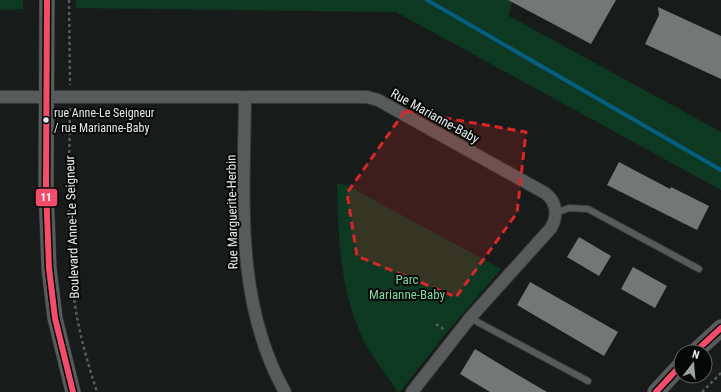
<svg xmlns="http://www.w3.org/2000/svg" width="721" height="392" viewBox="0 0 721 392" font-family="'Roboto Condensed',sans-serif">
	<rect width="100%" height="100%" fill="#171c1b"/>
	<!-- green -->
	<g fill="#0d3922">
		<path d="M0 0H23V9L0 10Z"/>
		<path d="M76 0H512L509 16 721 132V190L396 12 76 8Z"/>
		<path d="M337 183 348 186 501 269 447 332 400 392H398C388 377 376 362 367 347 340 296 338 239 337 183Z"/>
	</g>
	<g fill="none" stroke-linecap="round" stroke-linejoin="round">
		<!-- stream -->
		<path stroke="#055e7e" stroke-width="4" d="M427 0 721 170"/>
	</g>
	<!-- building -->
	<g fill="#737776">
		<path d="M508 0H616L591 44Z"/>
		<path d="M658 7 721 36V79L645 44 659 15Z"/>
		<path d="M619 162 670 189 671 187 709 206 697 230 607 185Z"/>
		<path d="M579 237 611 256 599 276 567 257Z"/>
		<path d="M633 267 667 286 655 308 621 289Z"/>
		<path d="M530 282 618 332 604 356 517 305Z"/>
		<path d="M475 349 523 378 547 392H490L460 374Z"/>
	</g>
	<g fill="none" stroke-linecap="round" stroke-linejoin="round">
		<defs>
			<g id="service">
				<path d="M556 213 569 208 588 209 699 269"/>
				<path d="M470 318 588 381"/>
			</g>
			<g id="minor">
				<path d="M0 97H367L378 100 545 193C557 202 558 215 551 228L470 318 412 392"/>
				<path d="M245 97C244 197 234 301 285 392"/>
			</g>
			<path id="tertiary" d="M47 0 46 187 49 268 55 318 73 392"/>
			<g id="secondary">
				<path d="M695 352 721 328"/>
				<path d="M656 392 681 365"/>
			</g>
		</defs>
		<!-- service casing -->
		<use href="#service" stroke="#343736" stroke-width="8"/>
		<!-- minor casing -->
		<use href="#minor" stroke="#343736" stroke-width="14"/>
		<!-- tertiary casing -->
		<use href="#tertiary" stroke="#343736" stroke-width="16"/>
		<!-- secondary casing -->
		<use href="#secondary" stroke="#343736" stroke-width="18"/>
		<!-- path -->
		<g stroke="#585c5c" stroke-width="2.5" stroke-dasharray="3 3" stroke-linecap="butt">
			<path d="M69 0 70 85"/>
			<path d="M70 108C69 171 67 235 74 297 78 330 87 361 97 392"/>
			<path d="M436 324 445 330"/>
			<path d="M702 392 721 373"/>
		</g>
		<!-- service -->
		<use href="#service" stroke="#585b5b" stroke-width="6"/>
		<!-- minor -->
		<use href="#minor" stroke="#585b5b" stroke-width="12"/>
		<!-- tertiary -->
		<use href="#tertiary" stroke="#585b5b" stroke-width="15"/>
		<!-- secondary -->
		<use href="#secondary" stroke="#585b5b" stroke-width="17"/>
		<defs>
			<g id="bus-1">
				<path d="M47 0 46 187 49 268 55 318 73 392"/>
				<path d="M695 352 721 328"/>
				<path d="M656 392 681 365"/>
			</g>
		</defs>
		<!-- bus-1 casing -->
		<use href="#bus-1" stroke="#050706" stroke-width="9"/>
		<!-- bus-1 -->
		<use href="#bus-1" stroke="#f44d6c" stroke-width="6"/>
	</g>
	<!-- marked area -->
	<path fill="#d62828" fill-opacity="0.2" stroke="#d62828" stroke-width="3" stroke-dasharray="8 5" stroke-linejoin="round" d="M405 111 526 132 517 213 456 297 357 256 347 193Z"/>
	<!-- markers -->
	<circle fill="#e5eaea" stroke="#050706" stroke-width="1.5" cx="46" cy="120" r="3.5"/>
	<g text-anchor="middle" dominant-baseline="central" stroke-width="4" stroke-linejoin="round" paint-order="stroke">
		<!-- bus labels -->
		<g font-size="12" fill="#e5eaea" stroke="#050706" text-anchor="start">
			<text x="54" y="113">rue Anne-Le Seigneur<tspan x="54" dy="15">/ rue Marianne-Baby</tspan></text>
		</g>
		<!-- street labels -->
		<g font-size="13" fill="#e5eaea" stroke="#050706">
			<text transform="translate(435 116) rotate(29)">Rue Marianne-Baby</text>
			<text transform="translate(232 212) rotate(-91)">Rue Marguerite-Herbin</text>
			<text transform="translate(72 227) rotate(-92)">Boulevard Anne-Le Seigneur</text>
		</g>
		<!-- park labels -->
		<g font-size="13" fill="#7cdc9f" stroke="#050706">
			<text x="407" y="279">Parc<tspan x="407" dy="15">Marianne-Baby</tspan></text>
		</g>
	</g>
	<rect stroke="#050706" stroke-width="1.5" x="35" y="188" width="23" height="19" rx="4" fill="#f44d6c"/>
	<g font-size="11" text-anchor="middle" font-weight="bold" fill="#fff">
		<text x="46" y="201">11</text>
	</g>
	<!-- north arrow -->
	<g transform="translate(693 364) rotate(16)"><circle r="19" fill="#050706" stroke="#5f6261"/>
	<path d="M0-3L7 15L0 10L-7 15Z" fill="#9da2a2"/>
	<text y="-6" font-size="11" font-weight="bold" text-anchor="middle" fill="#e5eaea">N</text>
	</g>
</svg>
